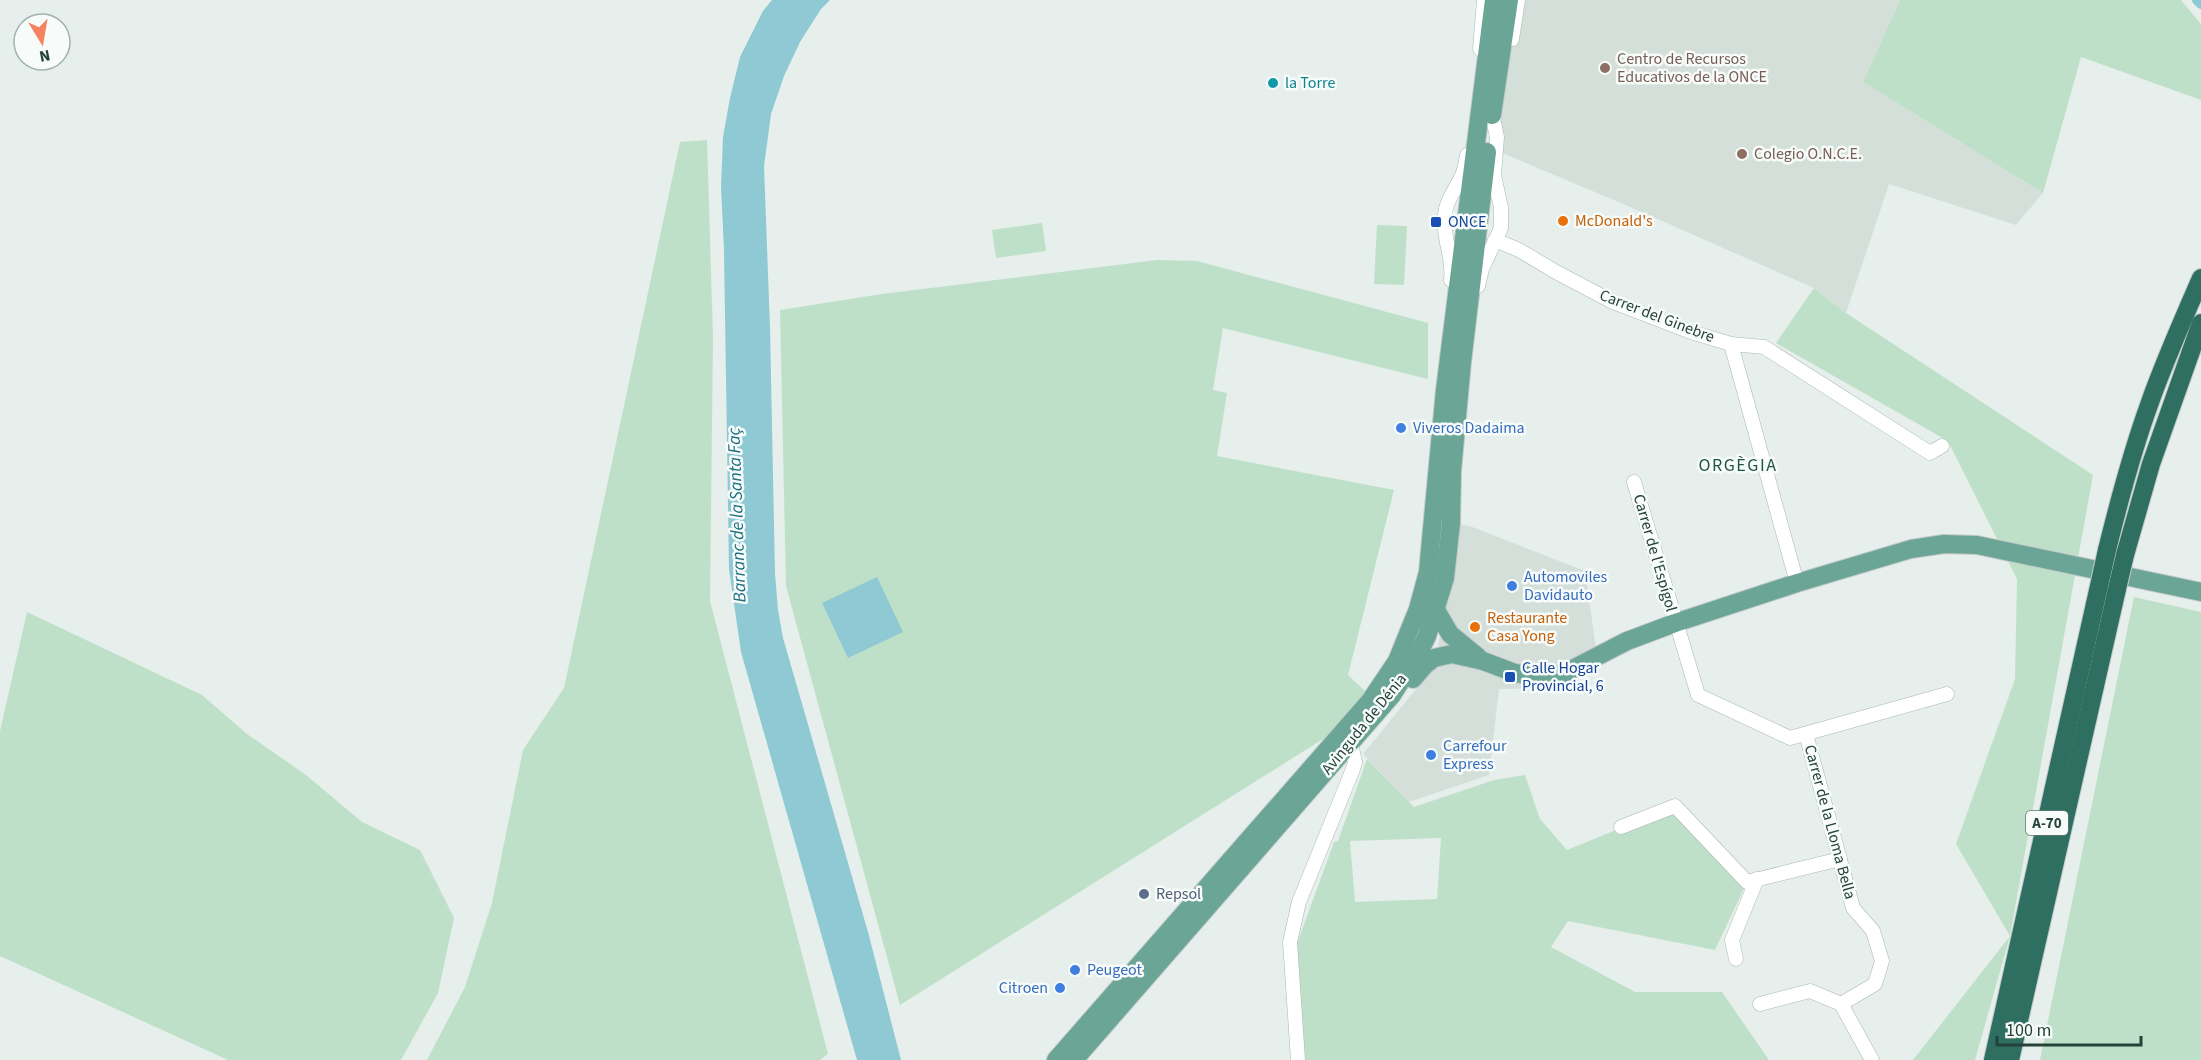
<svg xmlns="http://www.w3.org/2000/svg" width="2201" height="1060" viewBox="0 0 2201 1060" font-family="'Source Sans 3',sans-serif">
	<rect width="100%" height="100%" fill="#e6efeb"/>
	<!-- built -->
	<g fill="#d4dfda">
		<path d="M1509 0H1900L1863 82 2043 193 2016 225 1889 184 1846 313 1814 288 1628 206 1488 147Z"/>
		<path d="M1458 524 1470 526 1585 571 1599 669 1552 688 1499 689 1489 775 1409 802 1363 754 1435 666Z"/>
	</g>
	<!-- green -->
	<g fill="#bfe0c8" fill-rule="evenodd">
		<path d="M1900 0H2181L2201 24V100L2081 57 2043 193 1863 82Z"/>
		<path d="M707 140 713 337 710 601 828 1054 820 1060H427L465 987 492 903 523 750 564 688 680 142Z"/>
		<path d="M1042 223 1046 251 996 258 992 230Z"/>
		<path d="M1377 225 1407 226 1404 285 1374 284Z"/>
		<path d="M1157 260 1197 261 1428 323V379L1223 328 1213 390 1227 393 1217 456 1394 490 1348 675 1365 691 1339 729 900 1005 786 586 780 310 882 294Z"/>
		<path d="M1814 288 1846 313 2093 475 2010 936 1975 1060H1913L2010 936 1956 844 2015 679 2017 579 1948 441 1776 343Z"/>
		<path d="M2134 597 2201 612V1060H2040Z"/>
		<path d="M27 612 202 695 247 734 306 775 362 822 420 850 454 918 438 993 401 1060H228L0 956V731Z"/>
		<path d="M1367 759 1414 807 1494 780 1525 775 1540 819 1567 850 1675 806 1747 882 1715 950 1568 921 1551 947 1635 992H1722L1769 1060H1305L1297 944 1334 842 1338 841ZM1441 838 1437 899 1355 902 1350 841Z"/>
	</g>
	<!-- water -->
	<g fill="#8ec9d4">
		<path d="M772 0H830L821 9 800 42 784 76 771 114 764 166 770 328 775 574 778 610 783 638 868 932 901 1060H857L741 652 729 569 724 250 721 187 723 137 730 98 740 57 763 11Z"/>
		<path d="M877 577 903 632 848 658 822 603Z"/>
	</g>
	<g fill="none" stroke-linecap="round" stroke-linejoin="round">
		<!-- canal -->
		<path stroke="#8ec9d4" stroke-width="10" d="M2197 0 2201 4"/>
		<defs>
			<g id="minor">
				<path d="M1512 39 1518 0"/>
				<path d="M1480 49 1484 0"/>
				<path d="M1495 240 1519 250 1556 272 1613 302 1691 332 1731 344 1764 347 1930 453 1942 446"/>
				<path d="M1451 280C1454 258 1442 238 1445 215 1446 199 1457 188 1463 173 1465 167 1466 161 1467 155"/>
				<path d="M1478 286 1482 269 1501 228V208L1494 175 1497 137 1492 114"/>
				<path d="M1731 344 1797 583"/>
				<path d="M1634 482 1698 695 1790 738 1947 694"/>
				<path d="M1806 734 1853 908 1873 931 1882 961 1875 984 1841 1004"/>
				<path d="M1621 827 1675 806 1747 882 1840 859"/>
				<path d="M1736 959 1732 940 1757 879"/>
				<path d="M1760 1004 1810 991 1841 1004 1872 1060"/>
				<path d="M1298 1060 1290 942 1299 902 1353 769 1355 762 1351 744"/>
			</g>
			<g id="major">
				<path d="M1492 115 1509 0"/>
				<path d="M1436 610 1450 634 1478 657"/>
				<path d="M1413 679 1425 665 1434 658 1452 654 1483 661 1515 673 1541 677 1563 674 1627 641 1675 623 1797 583 1911 549 1944 544 1977 545 2201 592"/>
				<path d="M1056 1060 1370 701 1397 661 1418 609 1428 572 1445 390 1494 0"/>
				<path d="M1074 1060 1392 695 1420 651 1427 636 1445 578 1451 523 1452 471 1462 362 1487 152"/>
			</g>
			<g id="highway">
				<path d="M2107 550C2119 501 2132 452 2149 405 2164 362 2183 320 2201 278"/>
				<path d="M2125 555 2151 464 2201 323"/>
				<path d="M1993 1060 2099 586"/>
				<path d="M2010 1060 2117 589"/>
			</g>
		</defs>
		<!-- minor casing -->
		<use href="#minor" stroke="#a8b8b2" stroke-width="15"/>
		<!-- major casing -->
		<use href="#major" stroke="#c2cac8" stroke-width="20"/>
		<!-- highway casing -->
		<use href="#highway" stroke="#c2cac8" stroke-width="20"/>
		<!-- minor -->
		<use href="#minor" stroke="#fff" stroke-width="14"/>
		<!-- major -->
		<use href="#major" stroke="#6aa596" stroke-width="18"/>
		<!-- highway -->
		<use href="#highway" stroke="#2f6f62" stroke-width="18"/>
		<defs>
			<g id="highway-bridge">
				<path d="M2099 586 2107 550"/>
				<path d="M2117 589 2125 555"/>
			</g>
		</defs>
		<!-- highway-bridge casing -->
		<use href="#highway-bridge" stroke="#c2cac8" stroke-width="20" stroke-linecap="butt"/>
		<!-- highway-bridge -->
		<use href="#highway-bridge" stroke="#2f6f62" stroke-width="18"/>
	</g>
	<!-- markers -->
	<g fill="#8d6e63" stroke="#f7fbf9" stroke-width="2">
		<circle cx="1605" cy="68" r="6"/>
		<circle cx="1742" cy="154" r="6"/>
	</g>
	<circle fill="#0f9aa8" stroke="#f7fbf9" stroke-width="2" cx="1273" cy="83" r="6"/>
	<g fill="#e8710a" stroke="#f7fbf9" stroke-width="2">
		<circle cx="1563" cy="221" r="6"/>
		<circle cx="1475" cy="627" r="6"/>
	</g>
	<g fill="#1a4fb4" stroke="#f7fbf9" stroke-width="2">
		<rect x="1430" y="216" width="12" height="12" rx="3"/>
		<rect x="1504" y="671" width="12" height="12" rx="3"/>
	</g>
	<g fill="#3f7fe0" stroke="#f7fbf9" stroke-width="2">
		<circle cx="1401" cy="428" r="6"/>
		<circle cx="1512" cy="586" r="6"/>
		<circle cx="1431" cy="755" r="6"/>
		<circle cx="1075" cy="970" r="6"/>
		<circle cx="1060" cy="988" r="6"/>
	</g>
	<circle fill="#5c6f8a" stroke="#f7fbf9" stroke-width="2" cx="1144" cy="894" r="6"/>
	<g text-anchor="middle" dominant-baseline="central" stroke-width="5" stroke-linejoin="round" paint-order="stroke">
		<!-- shield labels -->
		<rect fill="#f7fbf9" stroke="#637a73" stroke-width="1.5" x="2026" y="811" width="42" height="24" rx="4.5"/>
		<g font-size="15" font-weight="bold" fill="#24423a">
			<text x="2047" y="823">A-70</text>
		</g>
		<!-- education labels -->
		<g font-size="16" fill="#785e54" stroke="#f7fbf9" text-anchor="start">
			<text x="1617" y="59">Centro de Recursos<tspan x="1617" dy="18">Educativos de la ONCE</tspan></text>
			<text x="1754" y="154">Colegio O.N.C.E.</text>
		</g>
		<!-- culture labels -->
		<g font-size="16" fill="#0d838f" stroke="#f7fbf9" text-anchor="start">
			<text x="1285" y="83">la Torre</text>
		</g>
		<!-- food labels -->
		<g font-size="16" fill="#c56008" stroke="#f7fbf9" text-anchor="start">
			<text x="1575" y="221">McDonald's</text>
			<text x="1487" y="618">Restaurante<tspan x="1487" dy="18">Casa Yong</tspan></text>
		</g>
		<!-- transit labels -->
		<g font-size="16" fill="#164399" stroke="#f7fbf9" text-anchor="start">
			<text x="1448" y="222">ONCE</text>
			<text x="1522" y="668">Calle Hogar<tspan x="1522" dy="18">Provincial, 6</tspan></text>
		</g>
		<!-- street labels -->
		<g font-size="16" fill="#24423a" stroke="#f7fbf9">
			<text transform="translate(1657 316) rotate(21)">Carrer del Ginebre</text>
			<text transform="translate(1655 553) rotate(74)">Carrer de l'Espígol</text>
			<text transform="translate(1364 724) rotate(-51)">Avinguda de Dénia</text>
			<text transform="translate(1830 822) rotate(75)">Carrer de la Lloma Bella</text>
		</g>
		<!-- shop labels -->
		<g font-size="16" fill="#366cbe" stroke="#f7fbf9" text-anchor="start">
			<text x="1413" y="428">Viveros Dadaima</text>
			<text x="1524" y="577">Automoviles<tspan x="1524" dy="18">Davidauto</tspan></text>
			<text x="1443" y="746">Carrefour<tspan x="1443" dy="18">Express</tspan></text>
			<text x="1087" y="970">Peugeot</text>
			<text x="1048" y="988" text-anchor="end">Citroen</text>
		</g>
		<!-- service labels -->
		<g font-size="16" fill="#4e5e75" stroke="#f7fbf9" text-anchor="start">
			<text x="1156" y="894">Repsol</text>
		</g>
		<!-- neighbourhood labels -->
		<g font-size="18" letter-spacing="1.5" fill="#1f5548" stroke="#f7fbf9">
			<text x="1738" y="465">ORGÈGIA</text>
		</g>
		<!-- water labels -->
		<g font-size="18" font-style="italic" fill="#1c6f80" stroke="#f7fbf9">
			<text transform="translate(737 515) rotate(-92)">Barranc de la Santa Faç</text>
		</g>
	</g>
	<!-- north arrow -->
	<g transform="translate(42 42) rotate(169)"><circle r="28" fill="#f7fbf9" stroke="#a3b1ad" stroke-width="1.5"/>
	<path d="M0-4.5L10 22L0 15L-10 22Z" fill="#f4845f"/>
	<text y="-9" font-size="16" font-weight="bold" text-anchor="middle" fill="#24423a">N</text>
	</g>
	<!-- scale -->
	<path d="M1997 1036v9h144v-9" fill="none" stroke="#24423a" stroke-width="3"/>
	<text x="2006" y="1036" font-size="18" fill="#24423a" stroke="#f7fbf9" stroke-width="4.5" paint-order="stroke">100 m</text>
</svg>
